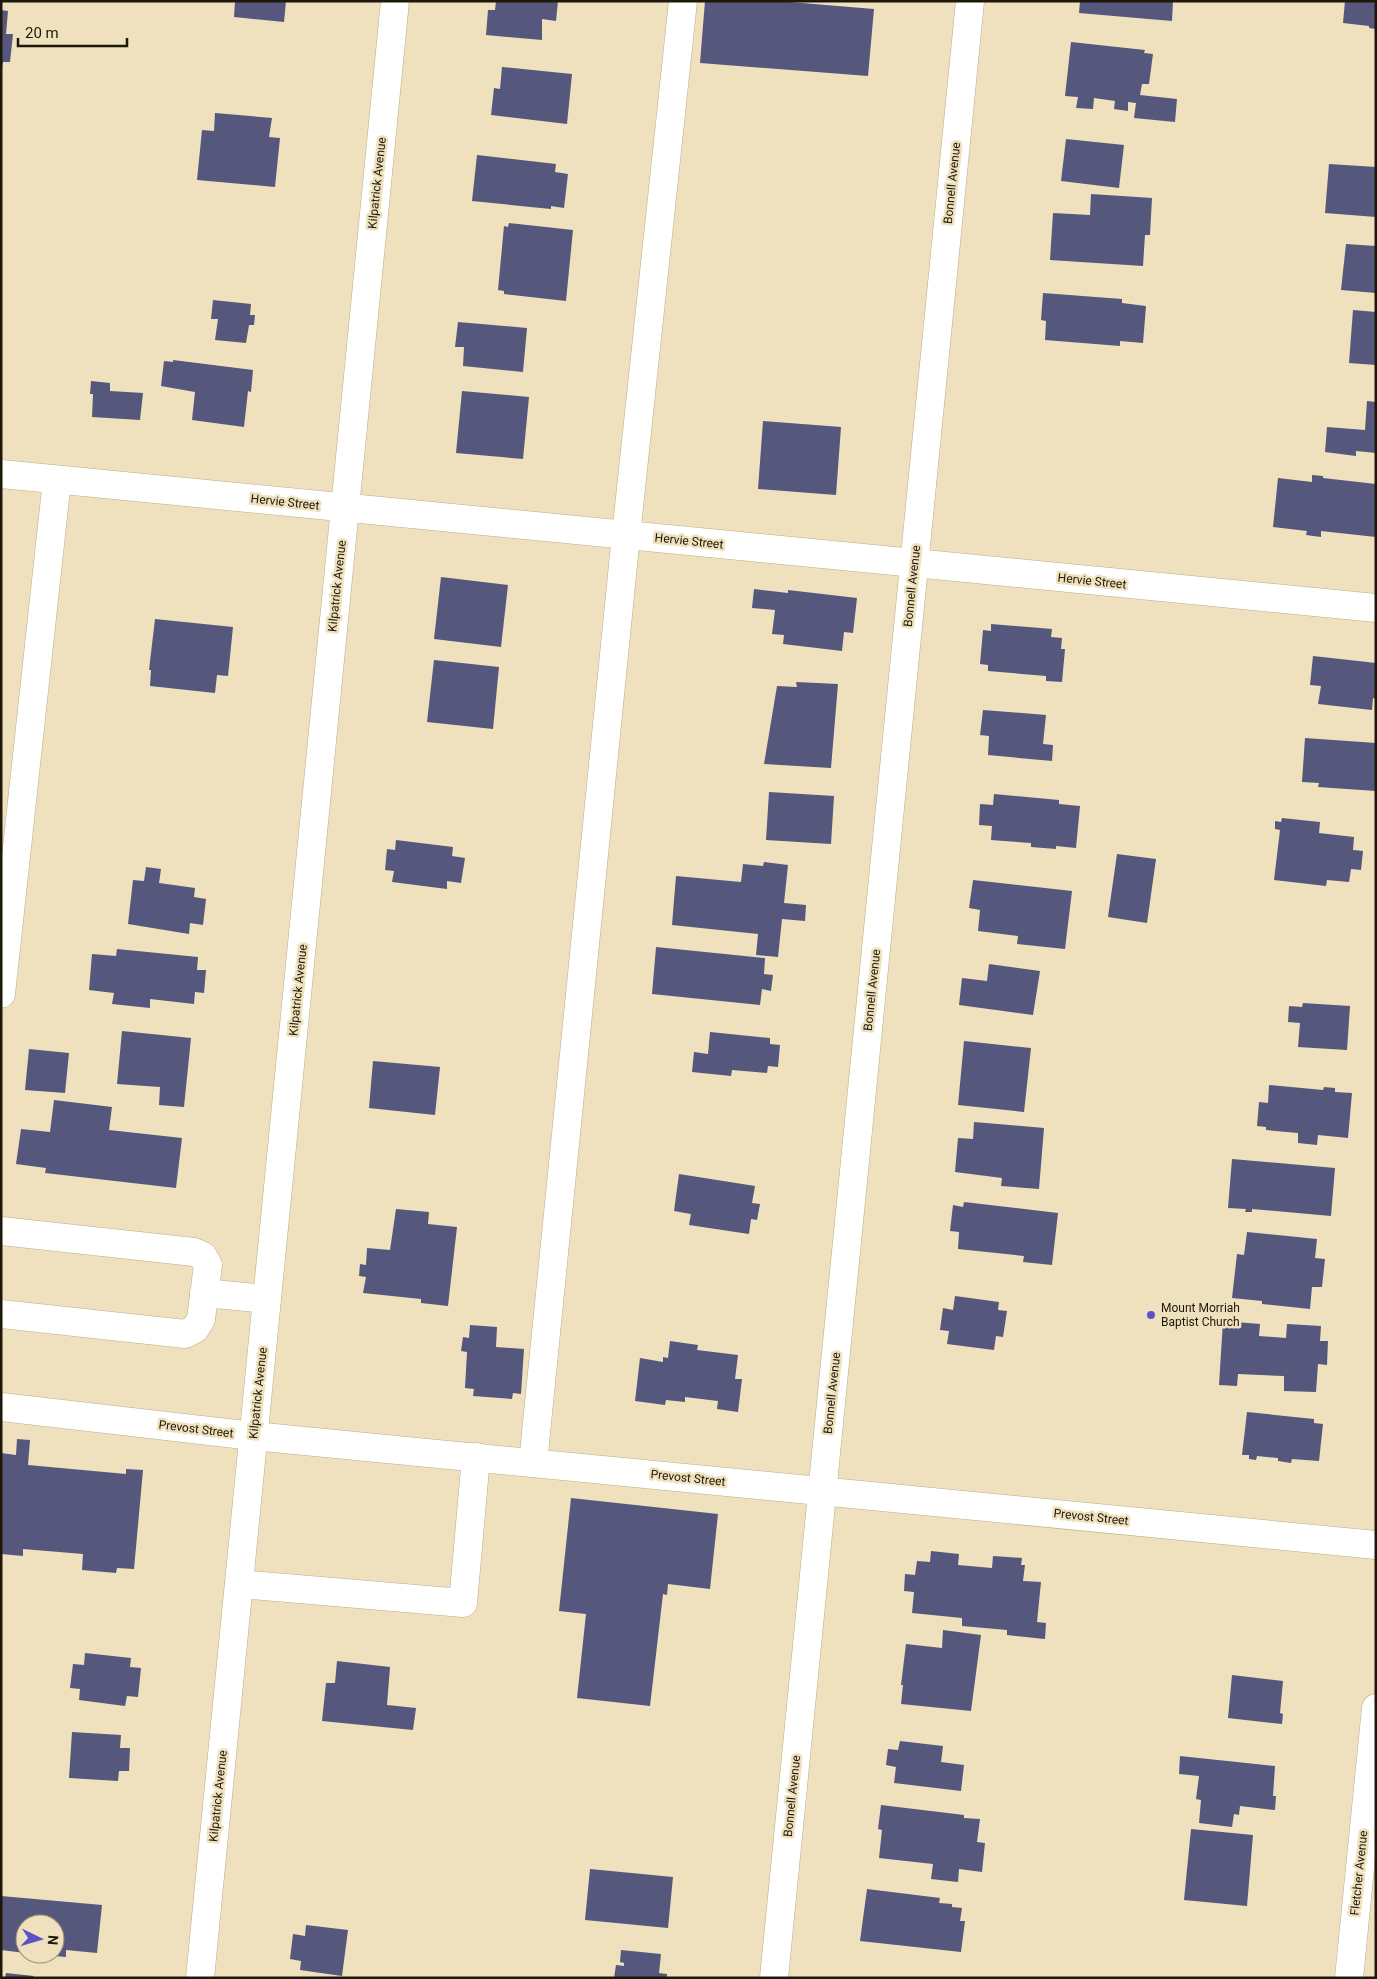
<svg xmlns="http://www.w3.org/2000/svg" width="1377" height="1979" viewBox="0 0 1377 1979" font-family="Roboto,sans-serif">
	<rect width="100%" height="100%" fill="#efe1bd"/>
	<!-- building -->
	<g fill="#55577c">
		<path d="M235 1H286L284 22 234 17Z"/>
		<path d="M496 1H558L556 21 542 19V40L486 35 488 10H495Z"/>
		<path d="M705 1H778L874 9 868 76 700 63Z"/>
		<path d="M1080 1H1173L1172 21 1079 13Z"/>
		<path d="M1345 1H1376V29L1369 28V26L1343 23Z"/>
		<path d="M1 10 8 11 6 34H13L10 62H3L2 67Z"/>
		<path d="M1071 42 1145 50 1144 53 1153 54 1149 84H1142L1140 95 1177 99 1175 122 1134 118 1136 103 1128 102V111L1114 109 1115 101 1094 98 1093 109 1076 108 1078 97 1065 96Z"/>
		<path d="M502 67 572 74 567 124 491 115 494 88 500 89Z"/>
		<path d="M215 113 272 118 269 137 280 138 275 187 197 180 202 130 214 131Z"/>
		<path d="M1066 139 1124 145 1119 188 1061 181Z"/>
		<path d="M477 155 556 164 555 172 568 174 564 208 551 206V209L472 201Z"/>
		<path d="M1329 164 1376 167V217L1325 213Z"/>
		<path d="M1091 194 1152 198 1150 235H1145L1143 266 1050 260 1053 213 1090 215Z"/>
		<path d="M509 223 573 230 566 301 504 294V291L498 290 504 226 508 227Z"/>
		<path d="M1346 244 1376 246V293L1341 290Z"/>
		<path d="M1043 293 1122 299V303L1146 306 1143 343 1120 341V346L1045 340 1046 321 1041 320Z"/>
		<path d="M213 300 251 304 250 315H255L254 325H249L246 343 215 340 218 319H211Z"/>
		<path d="M1353 310 1376 312V365L1349 363Z"/>
		<path d="M458 322 527 328 523 372 463 366 464 347H455Z"/>
		<path d="M173 360 253 370 251 392 248 391 244 427 192 420 195 392 161 386 164 361 173 362Z"/>
		<path d="M91 381 110 383V391L143 393 140 420 92 417 93 394H90Z"/>
		<path d="M462 391 529 397 523 459 456 453Z"/>
		<path d="M1367 401 1376 402V453L1356 451V456L1325 452 1327 427 1365 430Z"/>
		<path d="M763 421 841 427 836 495 758 489Z"/>
		<path d="M1312 475 1323 476V478L1376 484V537L1321 531V537L1306 535 1307 531 1273 527 1278 478 1312 482Z"/>
		<path d="M441 577 508 585 501 647 434 639Z"/>
		<path d="M754 589 788 593V590L857 598 853 633 844 632 842 651 783 644 784 635 772 634 775 610 752 608Z"/>
		<path d="M155 619 233 627 228 676 217 675 215 693 150 686 151 670H149Z"/>
		<path d="M991 624 1052 629 1051 637 1062 638 1061 649H1065L1062 682 1046 681V676L988 671V665L980 664 983 630 991 631Z"/>
		<path d="M1313 656 1376 663V699L1373 698 1372 710 1318 704 1321 686 1310 685Z"/>
		<path d="M434 660 499 667 493 729 427 722Z"/>
		<path d="M796 682 838 684 831 768 764 764 777 686 797 687Z"/>
		<path d="M983 710 1046 715 1043 744 1053 745 1052 761 988 755 989 736 980 735Z"/>
		<path d="M1305 738 1376 743V791L1318 787 1319 783 1302 782Z"/>
		<path d="M769 792 834 796 831 844 766 840Z"/>
		<path d="M994 794 1059 800V804L1080 806 1076 848 1056 846V849L1031 847V843L991 840 992 826 979 825 980 804 993 805Z"/>
		<path d="M1282 818 1320 822 1319 833 1354 837 1353 850 1363 851 1361 870 1351 869 1349 882 1327 880 1326 886 1274 880 1280 830 1275 829V821L1281 822Z"/>
		<path d="M396 840 453 847 452 856 465 858 461 883 447 881V889L392 882 394 871 385 870 387 849 395 850Z"/>
		<path d="M1117 854 1156 859 1147 923 1108 917Z"/>
		<path d="M764 862 788 865 784 903 806 905 805 921 782 919 778 957 756 955 758 934 672 925 676 876 741 882 743 864 763 866Z"/>
		<path d="M146 867 161 869 159 883 195 888 194 897 206 899 203 925 190 923 189 934 128 924 133 880 144 881Z"/>
		<path d="M973 880 1072 891 1065 949 1017 944 1018 936 978 931 980 910 969 908Z"/>
		<path d="M656 947 765 958 764 974 773 975 771 991 762 989 760 1005 652 994Z"/>
		<path d="M117 949 198 957 197 970H206L204 993 195 992 194 1004 150 999V1008L112 1004 114 993 89 990 92 954 116 956Z"/>
		<path d="M989 964 1040 971 1033 1015 959 1005 962 978 987 981Z"/>
		<path d="M1303 1003 1350 1006 1347 1050 1298 1047 1300 1023 1288 1022 1289 1006 1302 1007Z"/>
		<path d="M122 1031 191 1038 184 1107 159 1105 160 1087 117 1084Z"/>
		<path d="M710 1032 770 1038V1044L780 1045 778 1067 768 1066 767 1073 732 1070 731 1076 692 1072 694 1052 708 1054Z"/>
		<path d="M964 1041 1031 1048 1024 1112 958 1105Z"/>
		<path d="M29 1049 69 1053 65 1093 25 1090Z"/>
		<path d="M373 1061 440 1067 435 1115 369 1108Z"/>
		<path d="M1269 1085 1323 1090 1324 1087 1335 1088V1092L1352 1093 1348 1138 1318 1135 1317 1145 1298 1143V1133L1266 1130V1127L1257 1126 1259 1102 1268 1103Z"/>
		<path d="M54 1100 112 1107 109 1130 182 1138 176 1188 45 1173 46 1168 16 1164 21 1129 50 1132Z"/>
		<path d="M974 1122 1044 1128 1039 1189 1001 1186 1002 1178 955 1172 958 1138 973 1139Z"/>
		<path d="M1232 1159 1335 1168 1331 1216 1252 1209V1212H1245L1246 1209 1228 1208Z"/>
		<path d="M679 1174 755 1186 752 1203 760 1204 757 1220 751 1219 749 1234 689 1225 691 1214 674 1211Z"/>
		<path d="M964 1202 1058 1213 1052 1265 1023 1262 1024 1256 958 1249 959 1232 950 1231 953 1205 963 1207Z"/>
		<path d="M396 1209 429 1212 428 1224 457 1227 448 1306 421 1303V1299L363 1293 366 1277 359 1276 360 1264 366 1265 367 1248 390 1250Z"/>
		<path d="M1247 1232 1317 1239 1315 1258 1325 1259 1322 1287H1312L1310 1309 1262 1304V1301L1232 1298 1237 1254 1244 1255Z"/>
		<path d="M955 1296 999 1302 998 1310 1007 1311 1003 1337 996 1336 994 1350 947 1344 949 1331 940 1330 943 1308 953 1310Z"/>
		<path d="M1223 1321 1260 1324 1259 1336 1286 1338 1287 1324 1321 1326 1320 1341H1328L1327 1365 1318 1364 1316 1392 1284 1391V1376L1238 1374 1237 1386 1219 1385Z"/>
		<path d="M470 1325 497 1327 496 1347 524 1349 521 1394 513 1393 512 1399 473 1396 474 1389 465 1388 467 1352 461 1351 463 1337 469 1338Z"/>
		<path d="M670 1341 698 1345 697 1350 738 1355 735 1379H742L738 1412 717 1409 718 1401 685 1397V1402L666 1400 665 1405 635 1401 640 1358 663 1362V1357L668 1358Z"/>
		<path d="M1247 1412 1314 1419V1423L1323 1424 1319 1461 1292 1459 1291 1463 1278 1461V1458L1257 1456 1256 1460 1249 1459V1455H1242Z"/>
		<path d="M17 1439 30 1440 28 1465 126 1474V1469L143 1470 134 1569 117 1568 116 1573 82 1570 83 1554 23 1549V1556L1 1554V1453L16 1455Z"/>
		<path d="M571 1498 718 1514 710 1589 668 1584 667 1595 663 1594 650 1706 577 1698 586 1614 559 1611Z"/>
		<path d="M931 1551 959 1554 958 1565 992 1568 993 1556 1022 1558 1021 1565H1025L1023 1581 1041 1582 1037 1622 1046 1623 1045 1639 1007 1635V1630L962 1626V1618L912 1613 914 1592 904 1591 905 1574 915 1575 917 1561 930 1562Z"/>
		<path d="M943 1630 981 1635 971 1711 901 1704 903 1685H901L906 1644 942 1648Z"/>
		<path d="M85 1653 131 1658 130 1667 141 1668 138 1697 127 1696 125 1706 79 1700 80 1689 70 1688 73 1664 84 1665Z"/>
		<path d="M337 1661 390 1667 387 1705 416 1708 413 1730 322 1721 326 1683H335Z"/>
		<path d="M1232 1675 1283 1681 1280 1713 1283 1714 1282 1724 1228 1718Z"/>
		<path d="M72 1732 121 1735 120 1748H130L129 1771H119L118 1781 69 1778Z"/>
		<path d="M900 1741 943 1746 941 1762 964 1765 961 1791 894 1783 896 1767 886 1765 888 1749 898 1750Z"/>
		<path d="M1180 1756 1275 1766 1273 1796H1276L1275 1810 1240 1806 1239 1815 1234 1814 1232 1827 1199 1823 1201 1800 1196 1799 1199 1776 1179 1774Z"/>
		<path d="M881 1805 964 1815V1818L980 1819 977 1842 985 1843 982 1872 959 1869 958 1882 931 1879 933 1864 879 1858 882 1830 878 1829Z"/>
		<path d="M1191 1829 1253 1835 1247 1906 1184 1900Z"/>
		<path d="M590 1869 673 1877 668 1928 585 1920Z"/>
		<path d="M867 1889 940 1898 939 1903 952 1904V1907L962 1908 960 1921H965L961 1952 860 1941Z"/>
		<path d="M1 1896 102 1905 97 1953 66 1950V1957L55 1956V1924H25V1953L1 1950Z"/>
		<path d="M306 1925 348 1930 342 1976 300 1970 301 1961 290 1959 293 1934 305 1936Z"/>
		<path d="M621 1950 661 1954 659 1973 667 1974V1978H614L616 1965 624 1966V1963L620 1962Z"/>
		<path d="M6 1973 34 1976 33 1978H5Z"/>
	</g>
	<g fill="none" stroke-linecap="round" stroke-linejoin="round">
		<defs>
			<g id="minor">
				<path d="M1 474 1376 608"/>
				<path d="M1 994 57 480"/>
				<path d="M1 1231 194 1252 203 1256 208 1265 201 1319 195 1329 185 1334 1 1314"/>
				<path d="M204 1293 267 1299"/>
				<path d="M1 1407 253 1436 1376 1545"/>
				<path d="M533 1463 626 535 683 1"/>
				<path d="M239 1584 463 1603 476 1457"/>
				<path d="M200 1978 395 1"/>
				<path d="M774 1978 970 1"/>
				<path d="M1349 1978 1376 1708"/>
			</g>
		</defs>
		<!-- minor casing -->
		<use href="#minor" stroke="#baad8a" stroke-width="29"/>
		<!-- minor -->
		<use href="#minor" stroke="#fff" stroke-width="28"/>
	</g>
	<!-- markers -->
	<circle fill="#5b52ca" stroke="#efe1bd" stroke-width="2" cx="1151" cy="1315" r="5"/>
	<g text-anchor="middle" dominant-baseline="central" stroke-width="5" stroke-linejoin="round" paint-order="stroke">
		<!-- street labels -->
		<g font-size="12" fill="#1d180a" stroke="#efe1bd">
			<text transform="translate(377 183) rotate(-84)">Kilpatrick Avenue</text>
			<text transform="translate(952 183) rotate(-84)">Bonnell Avenue</text>
			<text transform="translate(285 502) rotate(6)">Hervie Street</text>
			<text transform="translate(689 541) rotate(6)">Hervie Street</text>
			<text transform="translate(1092 581) rotate(6)">Hervie Street</text>
			<text transform="translate(337 586) rotate(-84)">Kilpatrick Avenue</text>
			<text transform="translate(912 586) rotate(-84)">Bonnell Avenue</text>
			<text transform="translate(298 990) rotate(-84)">Kilpatrick Avenue</text>
			<text transform="translate(872 990) rotate(-84)">Bonnell Avenue</text>
			<text transform="translate(258 1393) rotate(-84)">Kilpatrick Avenue</text>
			<text transform="translate(832 1393) rotate(-84)">Bonnell Avenue</text>
			<text transform="translate(196 1429) rotate(7)">Prevost Street</text>
			<text transform="translate(688 1478) rotate(6)">Prevost Street</text>
			<text transform="translate(1091 1517) rotate(6)">Prevost Street</text>
			<text transform="translate(218 1796) rotate(-84)">Kilpatrick Avenue</text>
			<text transform="translate(792 1796) rotate(-84)">Bonnell Avenue</text>
			<text transform="translate(1359 1873) rotate(-84)">Fletcher Avenue</text>
		</g>
		<!-- poi labels -->
		<g font-size="12" fill="#1d180a" stroke="#efe1bd" text-anchor="start">
			<text x="1161" y="1308">Mount Morriah<tspan x="1161" dy="14">Baptist Church</tspan></text>
		</g>
	</g>
	<!-- border -->
	<rect width="1377" height="1979" fill="none" stroke="#1d180a" stroke-width="5"/>
	<!-- north arrow -->
	<g transform="translate(40 1939) rotate(95)"><circle r="24" fill="#efe1bd" stroke="#9b9175"/>
	<path d="M0-4L9 19L0 12L-9 19Z" fill="#5b52ca"/>
	<text y="-8" font-size="14" font-weight="bold" text-anchor="middle" fill="#1d180a">N</text>
	</g>
	<!-- scale -->
	<path d="M18 38v8h109v-8" fill="none" stroke="#1d180a" stroke-width="2.5"/>
	<text x="25" y="38" font-size="15" fill="#1d180a" stroke="#efe1bd" stroke-width="4" paint-order="stroke">20 m</text>
</svg>
